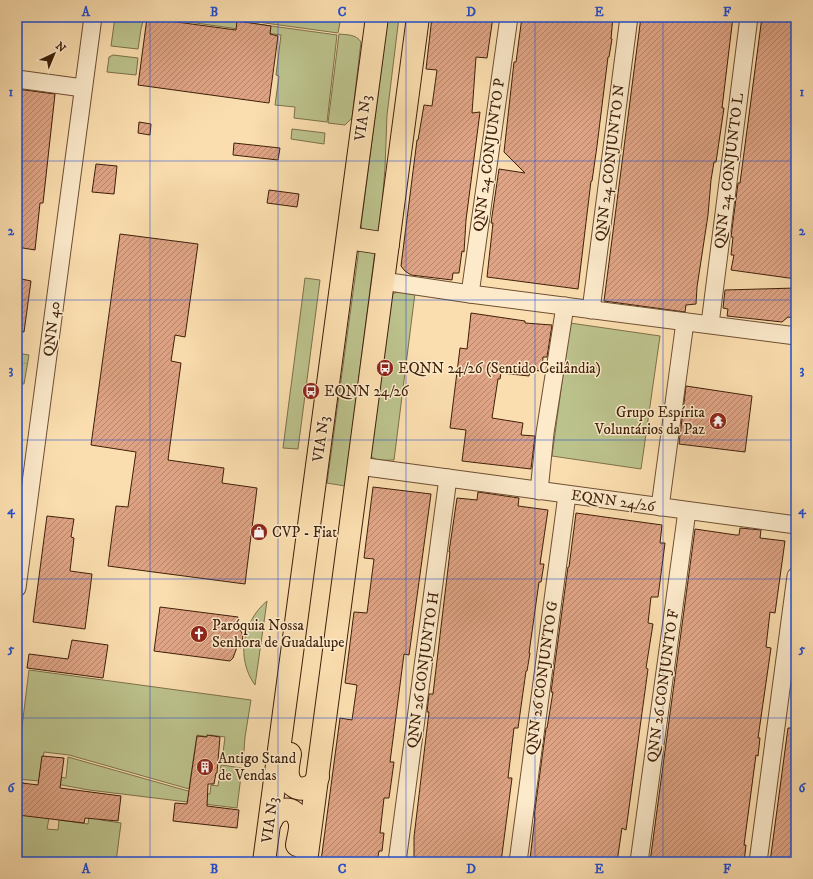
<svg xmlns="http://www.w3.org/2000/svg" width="813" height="879" viewBox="0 0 813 879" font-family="'IM FELL DW Pica',serif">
	<defs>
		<pattern id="park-crowns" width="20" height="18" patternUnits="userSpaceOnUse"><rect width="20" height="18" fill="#bcc28c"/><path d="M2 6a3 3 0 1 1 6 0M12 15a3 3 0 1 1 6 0" fill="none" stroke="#a3a677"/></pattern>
		<pattern id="building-hatch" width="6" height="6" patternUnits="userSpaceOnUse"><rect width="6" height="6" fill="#dfa485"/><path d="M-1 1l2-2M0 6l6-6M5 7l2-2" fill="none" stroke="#b6856b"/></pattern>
	</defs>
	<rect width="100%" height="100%" fill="#fbdeaf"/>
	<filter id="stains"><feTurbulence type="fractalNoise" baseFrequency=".005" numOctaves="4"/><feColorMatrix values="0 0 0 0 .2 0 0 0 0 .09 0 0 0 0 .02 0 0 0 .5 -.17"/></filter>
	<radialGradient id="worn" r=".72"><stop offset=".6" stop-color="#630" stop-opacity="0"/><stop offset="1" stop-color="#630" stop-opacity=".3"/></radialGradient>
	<!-- grass -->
	<g fill="#bcc28c" stroke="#7e704a">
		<path d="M115 17H144L141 29 138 49 111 46Z"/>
		<path d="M153 17H206L337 35 327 122 294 118 295 107 275 105 279 76 276 75 281 35Z"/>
		<path d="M221 17H341L338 33Z"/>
		<path d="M388 17H399L387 115 385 168 380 228 379 232 362 230 361 225Z"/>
		<path d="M339 34C347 35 356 34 361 42L352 118 345 125 328 123Z"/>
		<path d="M113 55 138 58 136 75 107 72 109 57Z"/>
		<path d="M292 129 325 133 324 144 291 139Z"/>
		<path d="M359 249 375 251 345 486 327 483Z"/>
		<path d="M305 278 320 280 298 449 283 448Z"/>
		<path d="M400 292 415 293 394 460C384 460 375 462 369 454L391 296 394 293Z"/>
		<path d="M570 323 660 336 641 469 552 456Z"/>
		<path d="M267 601 255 685C236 659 242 622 267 601Z"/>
		<path d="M29 670 251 700 245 737 243 764 222 761 225 737 210 735 209 737 197 735 189 789 69 755 44 752 41 774 66 778 68 757 188 791 210 794 211 785 218 786 221 765 242 768 237 808 89 790 40 781 17 779V767Z"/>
		<path d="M17 782 24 783 49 818 47 829 58 830 59 820 88 824 92 793 103 794 101 820 121 823 116 862H17Z"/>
	</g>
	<!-- park -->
	<path fill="url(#park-crowns)" stroke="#7e704a" d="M17 353 29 355 24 384 17 383Z"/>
	<!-- building -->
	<g fill="url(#building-hatch)" stroke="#3f1f09">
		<path d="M432 17H493L487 58 476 57 472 113 480 112 466 220 464 252 462 251 459 273H453L452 280 411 275 405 271 401 266 417 140H418L424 105 432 106 437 70 426 69Z"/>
		<path d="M522 17H613L611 39H612L609 57H608L597 146 592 181H591L578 289 487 277 493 223H491L499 169 525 173 504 152 514 62H516Z"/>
		<path d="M641 17H733L722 108H724L716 162H714L711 180 708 215 697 287 696 304 686 305 685 312 604 301Z"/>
		<path d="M762 17H796V279L731 270 734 255H731L733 237H731L738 183H740Z"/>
		<path d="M147 18 236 30 237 21 271 26 270 34 278 36 269 103 138 85Z"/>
		<path d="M17 89 55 94 43 203H40L35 250 17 247Z"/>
		<path d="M139 122 151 124 150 135 138 133Z"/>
		<path d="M234 143 280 148 278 160 233 155Z"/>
		<path d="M96 164 117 166 114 194 92 192Z"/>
		<path d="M269 190 299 194 297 207 267 203Z"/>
		<path d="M120 234 198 244 185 337 175 335 171 361 181 363 168 460 224 468 222 483 257 488 245 584 108 566 116 506 128 507 136 452 91 445Z"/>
		<path d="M17 278 31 281 24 332 17 331Z"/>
		<path d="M796 288V318L788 317 782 322 727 316 728 309 723 308 725 290Z"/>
		<path d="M471 313 525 321V323L552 325 547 357H543L542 371 530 370 529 376 501 373 500 379H498L492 418 523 423 521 435 535 436 531 469 462 461 466 430 450 428 460 348 467 349Z"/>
		<path d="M686 386 752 396 745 452 679 444Z"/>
		<path d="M373 487 431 494 409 655 404 654 390 762H394L389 798H384L380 833H384L382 851H379L377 862H327L321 861 340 718 352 720 357 685 345 683 354 612 367 613 374 559 364 558Z"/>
		<path d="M478 492 519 498 518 506 548 510 540 564H544L541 582H539L529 653H530L527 671H526L518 728H514L508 778H512L501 862H414V837L429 712H427L429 694H433L450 552H449L457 498 477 500Z"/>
		<path d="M576 513 662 525 660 543H665L658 597H651L648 623 653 624 646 668 648 669 626 830 622 828 617 862H534V860L530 859 535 817H534L546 728H547L553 692H551L568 567H569Z"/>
		<path d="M47 516 74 519 71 537 74 538 70 571 92 574 85 629 33 622Z"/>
		<path d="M740 528 761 530 760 538 785 541 775 613 770 612 766 647 771 648 758 738H760L758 756 756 755 744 845H746L744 862H650L695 529 736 535H739Z"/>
		<path d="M160 607 238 617V626L243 635 241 648 237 647 233 658 230 661 154 651Z"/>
		<path d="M72 640 108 645 103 678 27 668 29 654 68 659Z"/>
		<path d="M788 728H796V862H770Z"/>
		<path d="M207 735 220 737 217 773H216L214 784H208L207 806 239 810 237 828 173 821 175 803 187 804 197 736 207 737Z"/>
		<path d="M42 756 64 758 60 788 121 796 118 821 85 818 84 823 18 815 22 783 38 785Z"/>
	</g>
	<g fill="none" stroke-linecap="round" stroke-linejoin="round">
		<defs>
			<g id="street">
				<path d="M17 79 83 88"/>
				<path d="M383 281 470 294 796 336"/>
				<path d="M470 294 509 17"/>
				<path d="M591 310 629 17"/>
				<path d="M710 324 749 17"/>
				<path d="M359 466 796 525"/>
				<path d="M539 491 545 433 565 306"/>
				<path d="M660 507 685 322"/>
				<path d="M17 588 93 17"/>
				<path d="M397 862 448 478"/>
				<path d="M518 862 567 495"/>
				<path d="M639 862 687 511"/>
				<path d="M758 862 796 576"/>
			</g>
			<g id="primary">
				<path d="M348 238 388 244"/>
				<path d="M290 754C289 761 286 772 289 779 294 794 313 790 318 777"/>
				<path d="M271 821C276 808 294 804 299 820 302 827 298 837 297 845"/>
				<path d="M264 862 377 17"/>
				<path d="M306 862 418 17"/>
			</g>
		</defs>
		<!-- street casing -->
		<use href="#street" stroke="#6e4f32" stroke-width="19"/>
		<!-- primary casing -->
		<use href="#primary" stroke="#3f1f09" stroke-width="24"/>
		<!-- street -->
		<use href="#street" stroke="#fceacb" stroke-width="17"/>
		<!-- primary -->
		<use href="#primary" stroke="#fbdeaf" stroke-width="22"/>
	</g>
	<!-- grid -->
	<path fill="none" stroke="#1d4ed8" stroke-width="1" stroke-opacity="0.55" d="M150 17V862M278 17V862M406 17V862M535 17V862M663 17V862M17 161H796M17 300H796M17 440H796M17 579H796M17 718H796"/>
	<!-- icons -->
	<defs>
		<symbol id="bus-disc" viewBox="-11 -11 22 22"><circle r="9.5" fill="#8f2418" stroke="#fceacb"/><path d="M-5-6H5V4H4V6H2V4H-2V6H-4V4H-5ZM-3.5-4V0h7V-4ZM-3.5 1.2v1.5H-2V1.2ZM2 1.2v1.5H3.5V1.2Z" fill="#fff"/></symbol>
		<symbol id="temple-disc" viewBox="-11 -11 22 22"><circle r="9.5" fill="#8f2418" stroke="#fceacb"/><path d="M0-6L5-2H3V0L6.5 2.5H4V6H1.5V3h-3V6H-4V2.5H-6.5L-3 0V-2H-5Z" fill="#fff"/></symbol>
		<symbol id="shop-disc" viewBox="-11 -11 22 22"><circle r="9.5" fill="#8f2418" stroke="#fceacb"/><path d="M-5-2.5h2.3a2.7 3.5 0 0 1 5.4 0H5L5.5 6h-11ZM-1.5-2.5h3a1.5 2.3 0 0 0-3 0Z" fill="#fff"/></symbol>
		<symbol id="church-disc" viewBox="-11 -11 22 22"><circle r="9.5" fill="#8f2418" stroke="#fceacb"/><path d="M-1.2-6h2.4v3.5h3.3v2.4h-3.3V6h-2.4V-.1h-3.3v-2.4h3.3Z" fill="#fff"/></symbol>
		<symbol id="building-disc" viewBox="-11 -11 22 22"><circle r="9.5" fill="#8f2418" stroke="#fceacb"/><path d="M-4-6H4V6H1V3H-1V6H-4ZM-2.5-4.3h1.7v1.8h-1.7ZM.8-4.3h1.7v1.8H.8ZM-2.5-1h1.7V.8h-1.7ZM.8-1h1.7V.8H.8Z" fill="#fff"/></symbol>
	</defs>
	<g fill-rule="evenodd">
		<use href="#bus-disc" x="375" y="358" width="20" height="20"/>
		<use href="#bus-disc" x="301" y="381" width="20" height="20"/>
		<use href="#temple-disc" x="708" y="411" width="20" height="20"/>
		<use href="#shop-disc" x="249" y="522" width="20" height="20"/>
		<use href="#church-disc" x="189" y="624" width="20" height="20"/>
		<use href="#building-disc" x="195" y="757" width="20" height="20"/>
	</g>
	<g text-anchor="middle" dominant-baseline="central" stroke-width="3" stroke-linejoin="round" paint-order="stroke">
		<!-- street labels -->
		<g font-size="15" fill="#3f1f09" stroke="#fceacb">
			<text transform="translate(363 118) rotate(-82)">VIA N3</text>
			<text transform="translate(489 155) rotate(-82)">QNN 24 CONJUNTO P</text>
			<text transform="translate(610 163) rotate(-83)">QNN 24 CONJUNTO N</text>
			<text transform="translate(729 171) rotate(-83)">QNN 24 CONJUNTO L</text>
			<text transform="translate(52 329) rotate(-83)">QNN 40</text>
			<text transform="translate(321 439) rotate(-82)">VIA N3</text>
			<text transform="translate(613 501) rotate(8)">EQNN 24/26</text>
			<text transform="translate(423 670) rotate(-82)">QNN 26 CONJUNTO H</text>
			<text transform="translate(542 678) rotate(-82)">QNN 26 CONJUNTO G</text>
			<text transform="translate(663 686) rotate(-82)">QNN 26 CONJUNTO F</text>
			<text transform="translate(270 820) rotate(-82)">VIA N3</text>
		</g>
		<!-- poi labels -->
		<g font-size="15" fill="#3f1f09" stroke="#fceacb" text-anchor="start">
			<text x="398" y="368">EQNN 24/26 (Sentido Ceilândia)</text>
			<text x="324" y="391">EQNN 24/26</text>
			<text x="705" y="412" text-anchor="end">Grupo Espírita<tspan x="705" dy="17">Voluntários da Paz</tspan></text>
			<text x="272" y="532">CVP - Fiat</text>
			<text x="212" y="625">Paróquia Nossa<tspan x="212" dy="17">Senhora de Guadalupe</tspan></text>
			<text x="218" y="758">Antigo Stand<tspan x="218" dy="17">de Vendas</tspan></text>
		</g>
	</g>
	<!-- margin -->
	<rect width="813" height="879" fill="none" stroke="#fbdeaf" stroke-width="44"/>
	<!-- north arrow -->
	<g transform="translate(54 54) rotate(44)" stroke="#fceacb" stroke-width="3" paint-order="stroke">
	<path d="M0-3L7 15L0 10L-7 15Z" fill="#3f1f09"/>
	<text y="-6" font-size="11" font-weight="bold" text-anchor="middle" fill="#3f1f09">N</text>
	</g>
	<rect x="22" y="22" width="769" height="835" fill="none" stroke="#1d4ed8" stroke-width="1.5"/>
	<g font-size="13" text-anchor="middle" font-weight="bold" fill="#1d4ed8">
		<text x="86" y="16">A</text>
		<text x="214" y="16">B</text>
		<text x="342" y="16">C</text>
		<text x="471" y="16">D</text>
		<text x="599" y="16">E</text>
		<text x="727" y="16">F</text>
		<text x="11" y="96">1</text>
		<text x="802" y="96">1</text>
		<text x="11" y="235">2</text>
		<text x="802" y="235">2</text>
		<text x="11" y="374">3</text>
		<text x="802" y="374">3</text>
		<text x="11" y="514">4</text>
		<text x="802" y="514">4</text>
		<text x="11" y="653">5</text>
		<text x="802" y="653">5</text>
		<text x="11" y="792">6</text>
		<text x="802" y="792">6</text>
		<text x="86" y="873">A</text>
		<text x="214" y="873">B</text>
		<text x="342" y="873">C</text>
		<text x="471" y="873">D</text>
		<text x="599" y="873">E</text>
		<text x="727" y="873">F</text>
	</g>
	<rect width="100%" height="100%" filter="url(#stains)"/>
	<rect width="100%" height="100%" fill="url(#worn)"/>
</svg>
